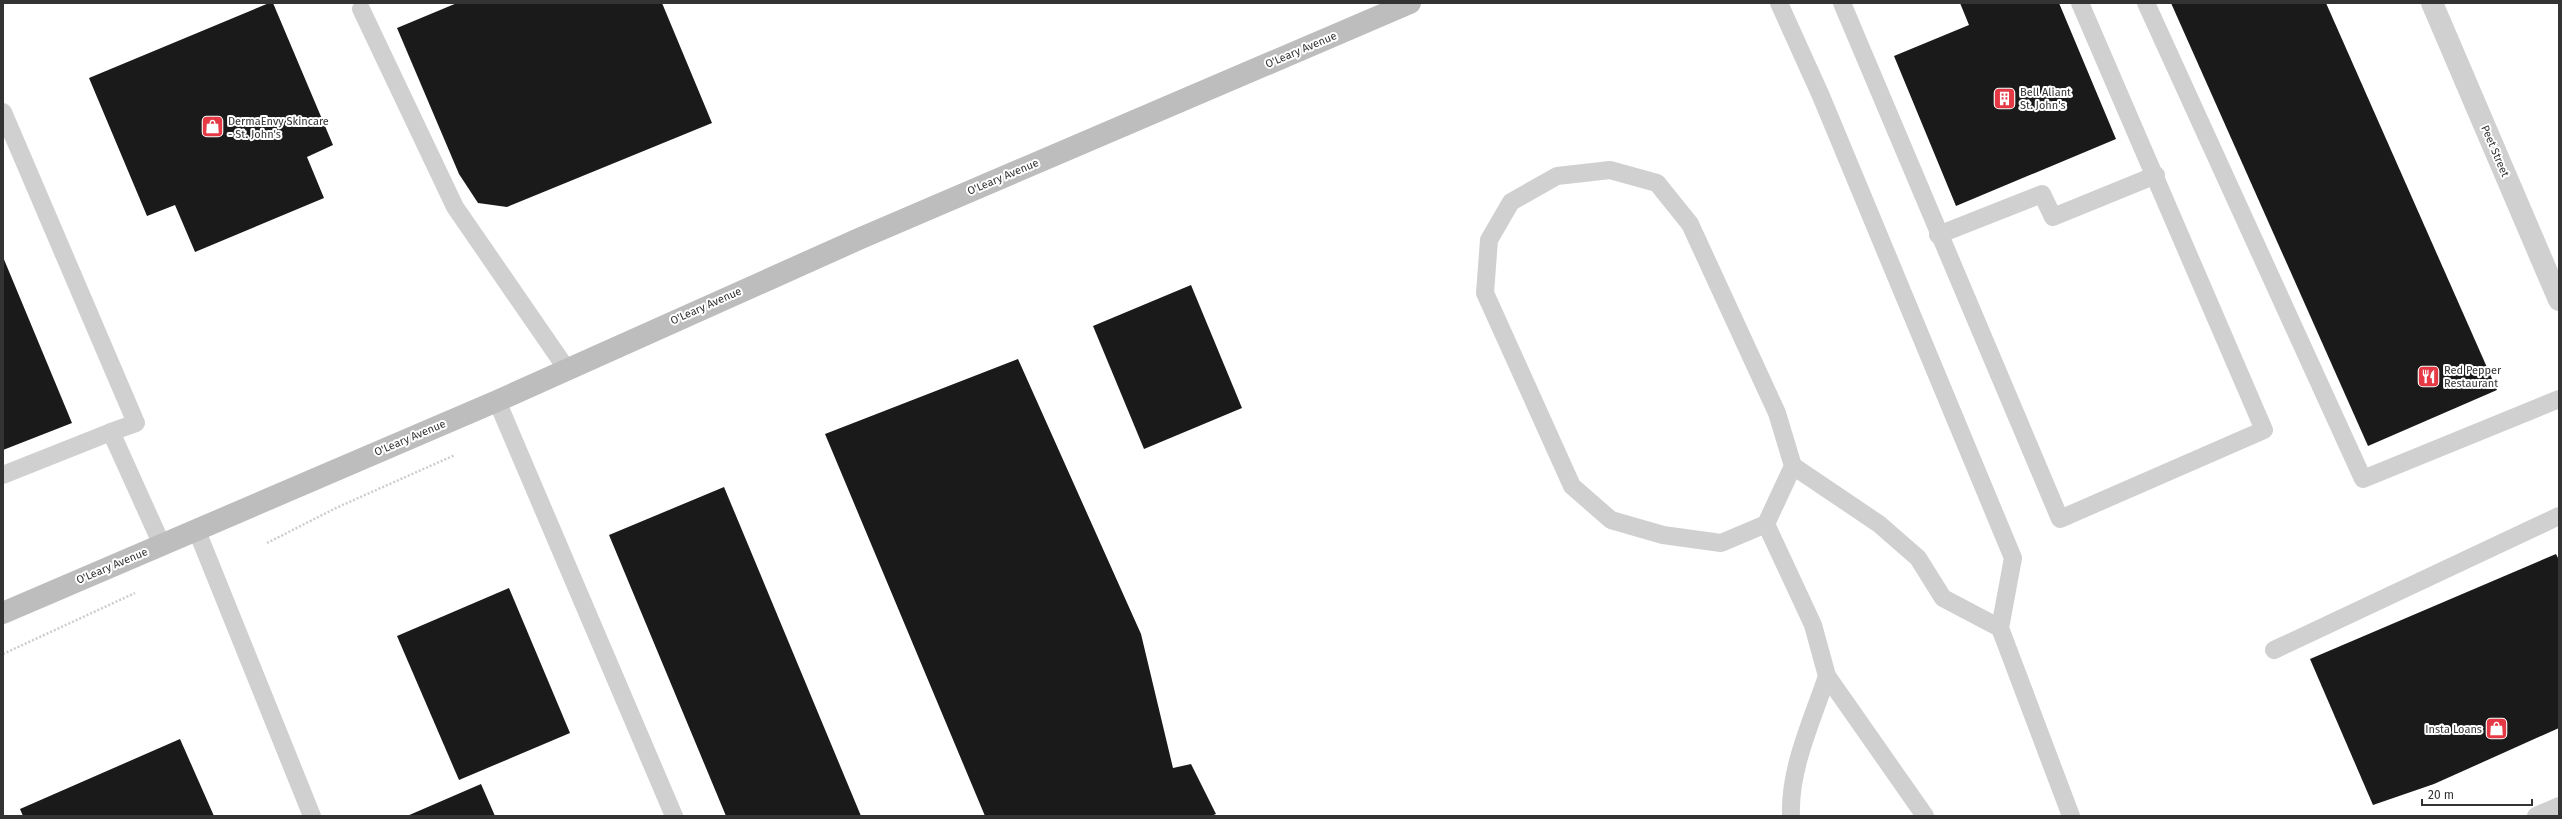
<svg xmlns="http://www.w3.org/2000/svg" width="2562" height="819" viewBox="0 0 2562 819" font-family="'Fira Sans',sans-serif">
	<rect width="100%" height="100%" fill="#fff"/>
	<!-- building -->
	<g fill="#1a1a1a">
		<path d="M269 3H273L333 145 307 157 324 198 195 252 175 205 147 216 89 78Z"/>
		<path d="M457 3H662L712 123 507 207 478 203 459 174 397 28Z"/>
		<path d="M1960 3H2059L2116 139 1956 206 1894 56 1969 25Z"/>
		<path d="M2171 3H2326L2497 390 2368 446Z"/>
		<path d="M3 257 72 423 3 450Z"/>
		<path d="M1191 285 1242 408 1144 449 1093 326Z"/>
		<path d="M1018 359 1141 634 1173 768 1191 764 1216 814 1211 816H985L825 434Z"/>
		<path d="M724 487 861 816H726L609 535Z"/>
		<path d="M2556 554 2559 560V728L2434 784 2373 805 2310 659Z"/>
		<path d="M509 588 570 733 459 780 397 636Z"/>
		<path d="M180 739 214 816H23L20 809Z"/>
		<path d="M481 784 495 816H407Z"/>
	</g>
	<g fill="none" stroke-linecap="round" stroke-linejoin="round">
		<!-- path -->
		<g stroke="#cdcdcd" stroke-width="2.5" stroke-dasharray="2 2" stroke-linecap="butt">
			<path d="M267 543 338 507 455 455"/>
			<path d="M3 654 135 593"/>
		</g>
		<!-- lane -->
		<g stroke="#d0d0d0" stroke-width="18">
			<path d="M1779 3 1821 96 2013 558 2000 628 2071 816"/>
			<path d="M1842 3 2060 519 2264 430 2080 3"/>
			<path d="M2146 3 2363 479 2559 399"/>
			<path d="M361 9 455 207 566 368"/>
			<path d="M3 112 136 423 111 432"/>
			<path d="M1610 170 1657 183 1690 224 1777 413 1793 466 1766 524 1721 543 1663 535 1611 520 1572 486 1485 293 1489 240 1511 202 1557 176Z"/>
			<path d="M1938 235 2042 194 2053 217 2156 175"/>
			<path d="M497 401 674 816"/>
			<path d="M1793 466 1879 524 1918 558 1943 598 2000 628"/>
			<path d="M3 475 111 432 162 545"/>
			<path d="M1766 524 1813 625 1827 676 1925 816"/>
			<path d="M197 531 312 816"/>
			<path d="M2274 650 2559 516"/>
			<path d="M1791 816C1789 769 1812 721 1827 676"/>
			<path d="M2536 816 2559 806"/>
		</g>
		<!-- street -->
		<path stroke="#d0d0d0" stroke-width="22" d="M2432 3 2559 300"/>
		<!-- secondary -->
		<path stroke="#bdbdbd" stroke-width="22" d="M3 613 497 401 861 238 1410 3"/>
	</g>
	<!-- icons -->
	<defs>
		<symbol id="building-square" viewBox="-11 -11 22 22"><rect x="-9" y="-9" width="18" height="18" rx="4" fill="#e63946" stroke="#fff"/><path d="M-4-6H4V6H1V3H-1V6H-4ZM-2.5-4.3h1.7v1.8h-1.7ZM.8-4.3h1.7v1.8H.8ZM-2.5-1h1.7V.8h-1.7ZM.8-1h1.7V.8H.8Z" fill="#fff"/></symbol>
		<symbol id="shop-square" viewBox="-11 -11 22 22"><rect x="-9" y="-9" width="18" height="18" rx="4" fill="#e63946" stroke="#fff"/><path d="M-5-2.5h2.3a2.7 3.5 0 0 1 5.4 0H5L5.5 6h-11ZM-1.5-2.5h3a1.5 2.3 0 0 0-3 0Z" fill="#fff"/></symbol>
		<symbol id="restaurant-square" viewBox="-11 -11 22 22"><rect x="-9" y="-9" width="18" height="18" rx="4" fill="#e63946" stroke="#fff"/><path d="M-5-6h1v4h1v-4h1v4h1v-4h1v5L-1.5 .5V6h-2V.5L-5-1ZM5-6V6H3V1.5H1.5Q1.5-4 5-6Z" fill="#fff"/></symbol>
	</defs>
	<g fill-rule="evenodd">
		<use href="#building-square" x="1992" y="86" width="25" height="25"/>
		<use href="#shop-square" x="200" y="114" width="25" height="25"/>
		<use href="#restaurant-square" x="2416" y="364" width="25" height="25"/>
		<use href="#shop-square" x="2484" y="716" width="25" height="25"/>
	</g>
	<g text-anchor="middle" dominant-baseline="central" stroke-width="4" stroke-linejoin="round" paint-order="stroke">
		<!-- street labels -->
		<g font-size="11" fill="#333" stroke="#fff">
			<text transform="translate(1301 50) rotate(-23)">O'Leary Avenue</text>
			<text transform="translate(2495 151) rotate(67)">Peet Street</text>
			<text transform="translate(1003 177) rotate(-23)">O'Leary Avenue</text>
			<text transform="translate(706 306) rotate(-24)">O'Leary Avenue</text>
			<text transform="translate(410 438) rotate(-23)">O'Leary Avenue</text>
			<text transform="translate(112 566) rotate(-23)">O'Leary Avenue</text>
		</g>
		<!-- poi labels -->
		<g font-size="11" fill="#333" stroke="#fff" text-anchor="start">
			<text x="2020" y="92">Bell Aliant<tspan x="2020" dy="13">St. John's</tspan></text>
			<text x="228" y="121">DermaEnvy Skincare<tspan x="228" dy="13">- St. John's</tspan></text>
			<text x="2444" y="370">Red Pepper<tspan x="2444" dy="13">Restaurant</tspan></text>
			<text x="2482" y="729" text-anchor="end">Insta Loans</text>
		</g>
	</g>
	<!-- border -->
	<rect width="2562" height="819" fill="none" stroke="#333333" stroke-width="8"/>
	<!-- scale -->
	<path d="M2422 799v6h110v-6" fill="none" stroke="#333333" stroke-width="2"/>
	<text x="2428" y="799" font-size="12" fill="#333333" stroke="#ffffff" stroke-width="3" paint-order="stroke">20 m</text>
</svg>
